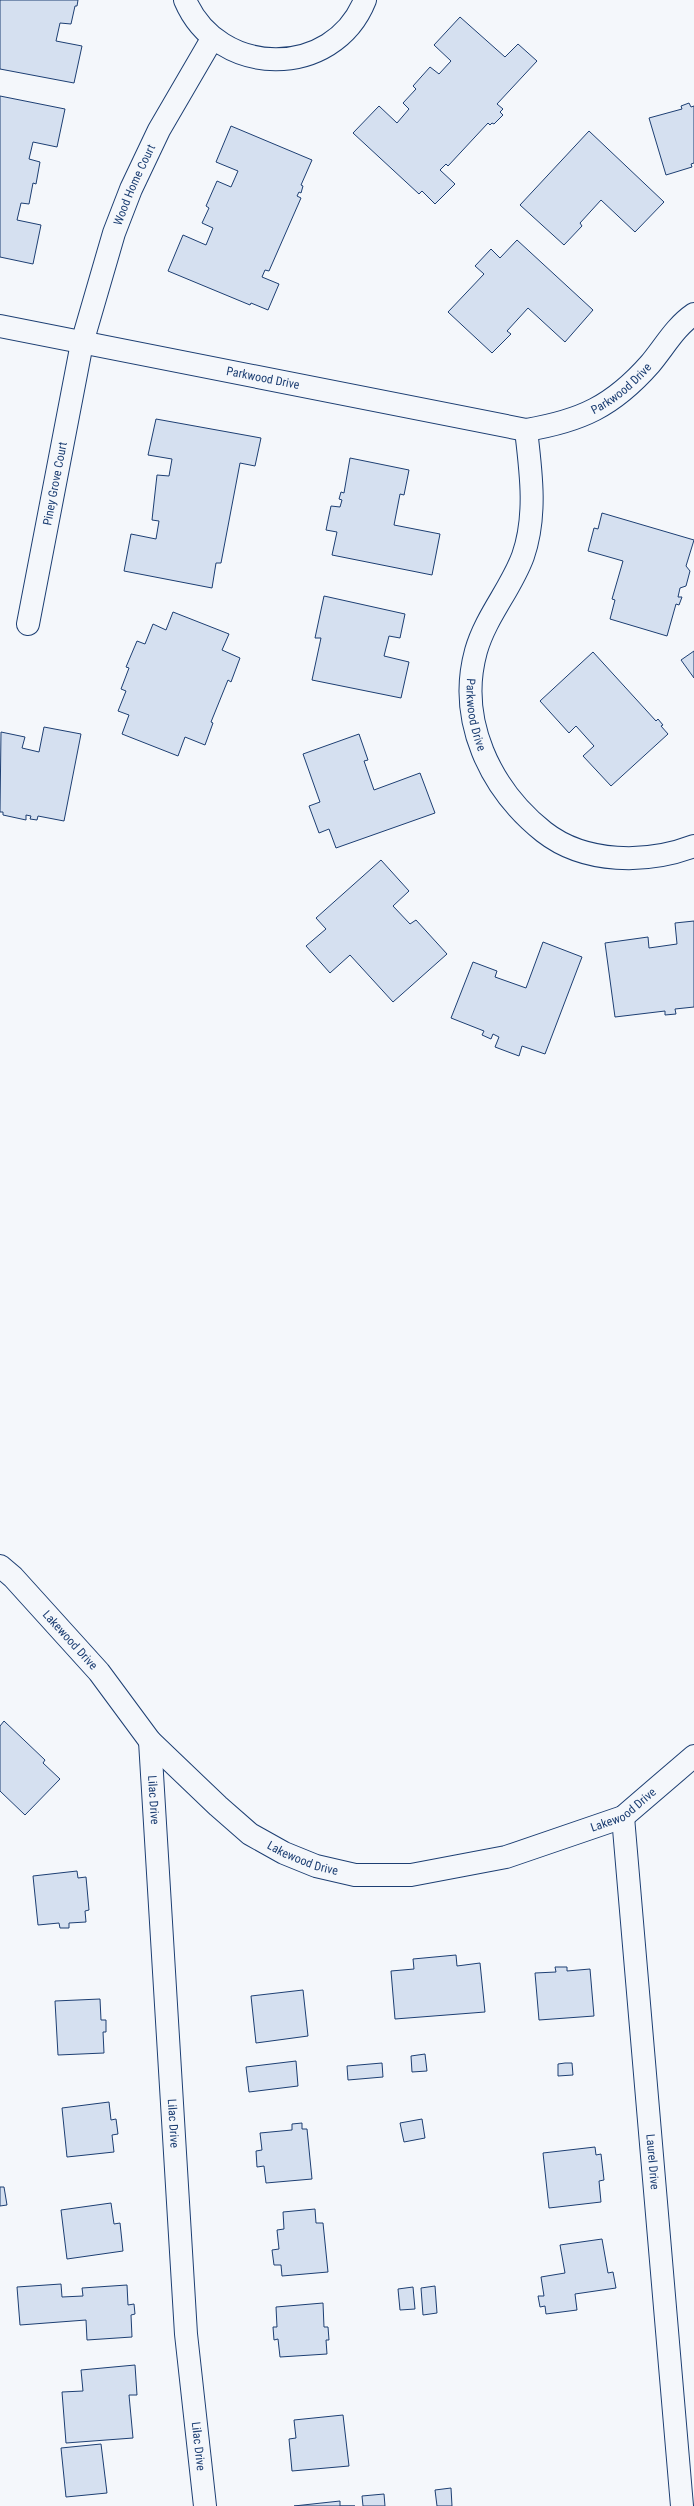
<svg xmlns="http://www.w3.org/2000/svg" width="694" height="2506" viewBox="0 0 694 2506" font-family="'Roboto Condensed',sans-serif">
	<rect width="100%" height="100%" fill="#f4f7fb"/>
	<!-- building -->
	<g fill="#d5e0f0" stroke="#1d3f73">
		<path d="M0 0H78L77 6H75L71 24 60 23 56 41 82 46 74 83 0 69Z"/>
		<path d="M460 17 505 57 518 44 537 61 497 104 503 109 500 112 503 115 494 124 492 123 490 125 488 123 448 166 446 164 440 170 455 184 435 204 422 191 419 194 353 133 379 106 397 123 409 109 403 103 416 89 413 86 430 67 439 74 451 61 434 45Z"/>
		<path d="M0 96 65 109 57 147 33 142 29 159 40 162 36 184 33 183 29 204 21 203 17 220 41 225 33 264 0 257Z"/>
		<path d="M689 103 691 107 694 106V163L691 164 692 167 666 175 649 118 682 109 681 106Z"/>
		<path d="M231 126 312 160 301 185 303 186 301 193 299 192 297 196 301 198 269 271 265 270 262 277 279 284 268 310 251 303 250 305 168 271 183 235 206 245 213 228 202 223 209 208 206 206 217 181 231 187 238 171 216 162Z"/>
		<path d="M589 131 664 202 635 232 601 200 580 223 582 226 564 245 520 205Z"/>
		<path d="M517 240 593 310 565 342 528 308 507 331 511 334 492 353 448 312 484 274 475 266 491 249 500 258Z"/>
		<path d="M156 419 261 438 255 466 240 463 221 563H216L212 588 124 571 131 534 156 539 159 521 152 520 157 475 169 476 172 459 148 455Z"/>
		<path d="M350 458 409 470 404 495 400 494 394 525 440 534 432 575 332 555 337 532 326 530 331 506 340 507 342 500 339 499 341 492 344 493Z"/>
		<path d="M602 513 694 540 686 566 690 571 686 586 680 588 678 597H682L679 605 676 604 667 636 610 619 615 600 612 599 623 561 588 551 594 528 598 529Z"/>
		<path d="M324 596 405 614 400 638 389 636 384 656 409 662 401 698 312 680 321 638H315Z"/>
		<path d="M173 612 229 634 222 650 240 658 231 682 228 680 211 722 213 723 205 745 185 737 178 756 122 734 129 715 118 711 126 691 121 689 129 668 126 667 137 641 145 644 153 624 166 630Z"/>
		<path d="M694 651V678L681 660Z"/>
		<path d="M593 652 656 721 658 719 663 725 661 726 668 734 611 786 583 756 594 746 576 726 569 733 540 701Z"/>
		<path d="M44 727 81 734 64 821 38 816 37 820 30 819 31 816 26 815V820L3 815V812H0L1 732 25 737 22 748 39 752Z"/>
		<path d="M359 734 368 760 364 761 374 790 420 773 435 813 336 848 329 829 319 833 309 806 320 802 303 754Z"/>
		<path d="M381 860 409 891 393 906 410 924 416 920 447 954 393 1002 350 955 330 973 306 946 326 929 316 918Z"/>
		<path d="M694 921V1007L675 1009 676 1014 665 1015V1011L615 1017 605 943 648 937 649 948 677 944 675 923Z"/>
		<path d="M543 942 582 957 545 1054 522 1046 519 1056 495 1047 499 1037 493 1034 491 1039 482 1035 484 1031 451 1018 473 962 497 971 495 977 526 988Z"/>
		<path d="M4 1721 45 1760 43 1763 60 1779 25 1815 0 1791V1726Z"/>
		<path d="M77 1871 78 1878 86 1877 89 1910 85 1911 86 1922 69 1923V1928H60L59 1923 38 1925 33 1876Z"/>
		<path d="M456 1955 457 1966 480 1963 485 2012 395 2019 391 1971 414 1969 413 1959Z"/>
		<path d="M555 1967H567V1971L590 1969 594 2016 539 2020 535 1973 556 1972Z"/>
		<path d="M303 1990 308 2036 256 2043 251 1996Z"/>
		<path d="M100 1999 101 2020H106V2032H103L104 2053 58 2055 55 2001Z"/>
		<path d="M425 2054 427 2071 412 2072 411 2056Z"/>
		<path d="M296 2061 298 2086 249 2092 246 2067Z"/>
		<path d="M382 2063 383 2077 348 2080 347 2066Z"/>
		<path d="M565 2063H572L573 2075 558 2076V2064Z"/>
		<path d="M109 2102 111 2120 116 2119 118 2134 112 2135 114 2152 67 2157 62 2108Z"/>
		<path d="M422 2119 425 2138 404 2142 400 2123Z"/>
		<path d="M302 2123V2129H307L312 2179 266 2183 264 2166 257 2167 256 2151 262 2150 260 2133 292 2130V2124Z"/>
		<path d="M595 2147 596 2155 601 2154 604 2180 599 2181 601 2202 549 2208 543 2153Z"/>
		<path d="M0 2187H4L7 2205 0 2206Z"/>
		<path d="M111 2203 114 2224 120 2223 123 2251 67 2259 61 2210Z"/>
		<path d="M315 2209 316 2223H323L328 2272 282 2276 281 2265H274L272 2250 279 2249 277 2230 284 2229 283 2212Z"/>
		<path d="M602 2239 608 2273 613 2272 616 2288 575 2294 577 2310 546 2314 545 2306 540 2307 538 2296H544L541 2277 565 2273 560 2245Z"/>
		<path d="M61 2284 62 2297 83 2296 82 2288 127 2285 128 2305 134 2304 135 2314 131 2315 132 2337 87 2340 86 2320 20 2325 17 2287Z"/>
		<path d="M435 2286 437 2313 423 2315 421 2288Z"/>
		<path d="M413 2287 415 2309 400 2310 398 2289Z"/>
		<path d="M323 2303 324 2327H328L329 2340H326L327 2354 280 2357 278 2339 274 2340 273 2327H277L276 2307Z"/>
		<path d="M135 2365 137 2395H129L133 2438 66 2443 62 2392 83 2391 81 2370Z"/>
		<path d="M343 2415 349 2466 292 2471 289 2439 296 2438 294 2420Z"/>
		<path d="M101 2444 107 2493 66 2497 61 2448Z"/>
		<path d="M451 2488 452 2506H437L435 2490Z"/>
		<path d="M384 2494 385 2506H363L362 2496Z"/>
		<path d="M340 2501V2506H355H294Z"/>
	</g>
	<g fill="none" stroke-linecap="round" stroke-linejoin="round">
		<defs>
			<g id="minor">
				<path d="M185 0C218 78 333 80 365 0"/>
				<path id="s1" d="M0 326 526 430C581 421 613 406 650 364 665 346 675 327 694 314"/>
				<path id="s2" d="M526 430C531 472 537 516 523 556 511 589 486 616 476 651 457 720 490 789 544 832 585 864 647 864 694 846"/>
				<path id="s3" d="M28 624 82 343 114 233 131 189 159 130 212 39"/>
				<path id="s4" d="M0 1566 13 1577 99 1672 150 1741 218 1806 250 1834 284 1853 316 1866 355 1875H411L506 1857 623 1817 694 1756"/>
				<path id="s5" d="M150 1741 186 2334 205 2506"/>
				<path id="s6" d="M623 1817 682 2506"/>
			</g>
		</defs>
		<!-- minor casing -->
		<use href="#minor" stroke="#1d3f73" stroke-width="24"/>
		<!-- minor -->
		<use href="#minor" stroke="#f4f7fb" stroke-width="22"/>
	</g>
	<g text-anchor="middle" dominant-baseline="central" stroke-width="3" stroke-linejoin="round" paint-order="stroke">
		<!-- street labels -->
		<g font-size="12" fill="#1d3f73" stroke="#f4f7fb">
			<text stroke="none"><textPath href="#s3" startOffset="453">Wood Home Court</textPath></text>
			<text stroke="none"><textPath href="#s1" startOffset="268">Parkwood Drive</textPath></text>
			<text stroke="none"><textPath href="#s1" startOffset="642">Parkwood Drive</textPath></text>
			<text stroke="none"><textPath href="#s3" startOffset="143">Piney Grove Court</textPath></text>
			<text stroke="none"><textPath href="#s2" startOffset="298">Parkwood Drive</textPath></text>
			<text stroke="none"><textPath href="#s4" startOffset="102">Lakewood Drive</textPath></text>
			<text stroke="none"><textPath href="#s5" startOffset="59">Lilac Drive</textPath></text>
			<text stroke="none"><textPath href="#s4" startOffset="761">Lakewood Drive</textPath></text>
			<text stroke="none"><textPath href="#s4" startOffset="426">Lakewood Drive</textPath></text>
			<text stroke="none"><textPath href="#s5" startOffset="383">Lilac Drive</textPath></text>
			<text stroke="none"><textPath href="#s6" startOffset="346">Laurel Drive</textPath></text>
			<text stroke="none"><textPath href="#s5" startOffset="707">Lilac Drive</textPath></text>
		</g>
	</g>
</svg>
